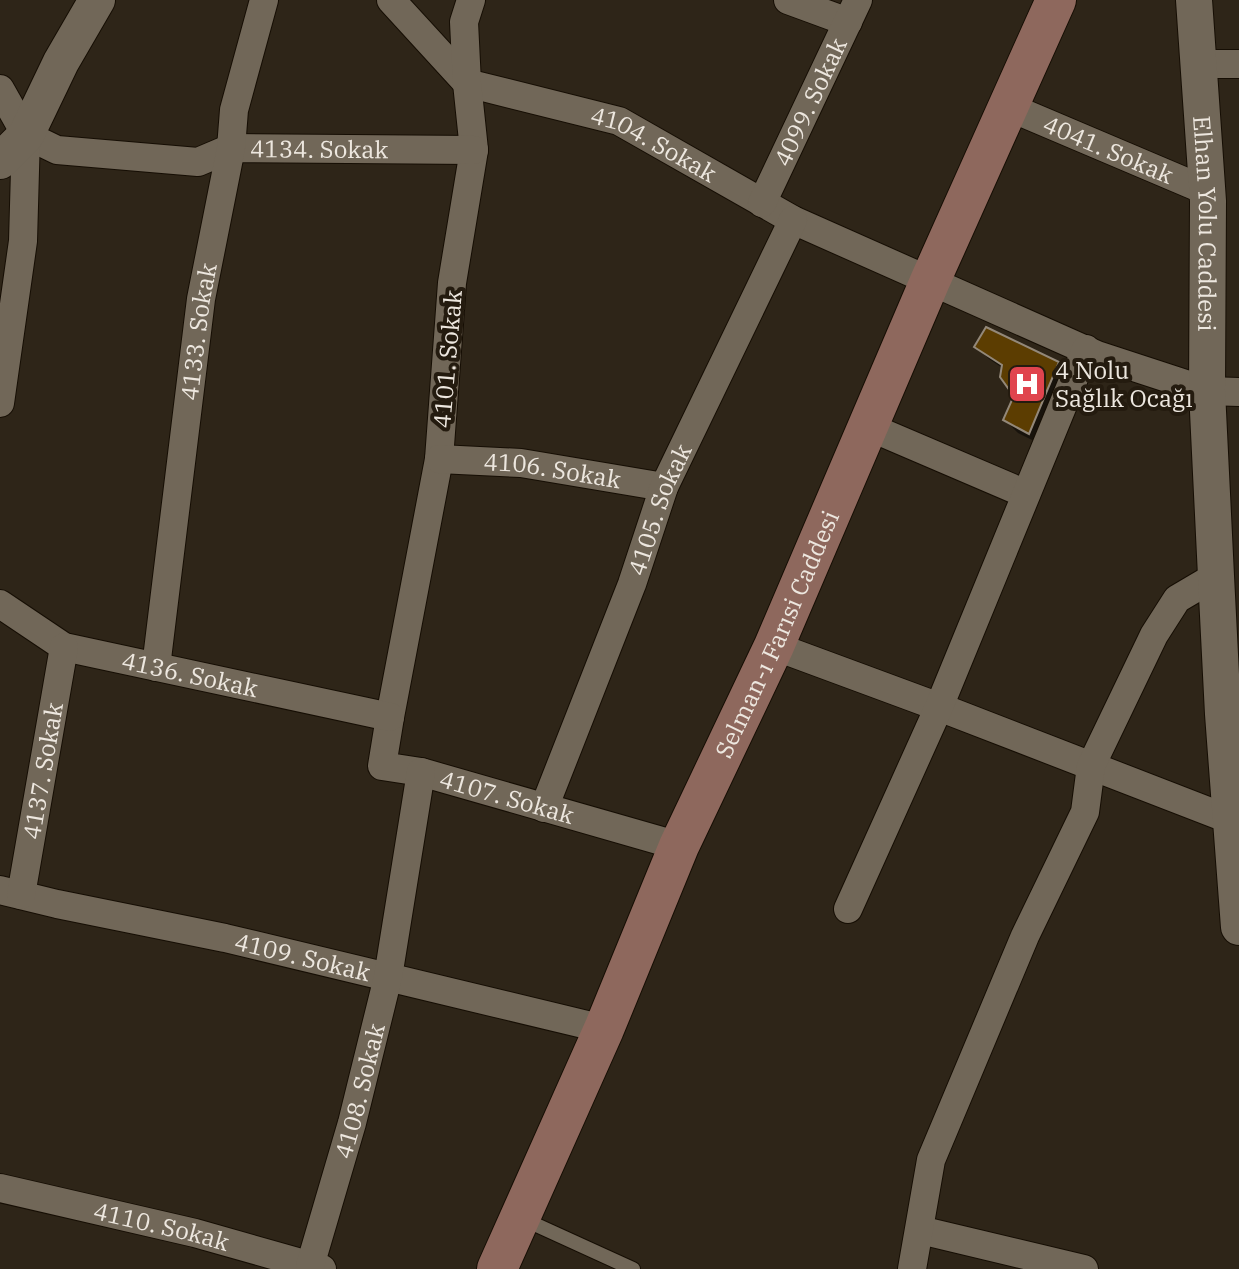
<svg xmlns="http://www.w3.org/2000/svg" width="1239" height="1269" viewBox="0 0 1239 1269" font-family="'IBM Plex Serif',serif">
	<rect width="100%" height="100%" fill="#2e2518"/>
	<!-- shadow -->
	<path fill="#0007" d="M976 346 1057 364 1070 376 1042 445 1018 433 1005 420 1014 400 1004 369 989 359Z"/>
	<!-- building -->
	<path fill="#5c3d01" stroke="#938879" stroke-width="2" d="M986 327 1059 362 1029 434 1003 420 1012 400 1010 391 1000 377 1002 365 974 347Z"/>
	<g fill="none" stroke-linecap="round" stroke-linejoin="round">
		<defs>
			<path id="service" d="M521 1218 633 1269"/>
			<g id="minor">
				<path id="s1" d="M391 0 467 83 619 121 793 220 1097 355 1207 391 1239 392"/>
				<path id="s2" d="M471 0 464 22 467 83 474 150 452 283 439 459 390 717 382 766 421 772 679 846"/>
				<path d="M788 0 848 22"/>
				<path d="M1198 64H1239"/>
				<path d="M0 89 26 135"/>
				<path id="s3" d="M1009 107 1207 191"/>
				<path id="s4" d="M26 135 57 150 198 162 231 148 474 150"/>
				<path id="s5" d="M762 203 858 0"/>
				<path d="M0 403 23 241 26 135"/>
				<path d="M867 426 1026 494"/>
				<path id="s6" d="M439 459 521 463 664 487"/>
				<path id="s7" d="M0 604 64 647 390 717"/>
				<path d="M774 646 939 707 1231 820"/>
				<path id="s8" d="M156 667 201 299 231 148 234 110 264 0"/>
				<path id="s9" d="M544 808 632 584 664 487 793 220"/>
				<path id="s10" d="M0 890 57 904 225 938 604 1029"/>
				<path id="s11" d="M21 895 64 647"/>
				<path d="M848 909 939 707 1086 349"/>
				<path id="s12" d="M0 1188 195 1233 322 1269"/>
				<path d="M920 1230 1084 1269"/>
				<path id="s13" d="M310 1266 352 1123 388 977 421 772"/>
				<path d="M912 1269 931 1160 1025 936 1085 812 1091 766 1154 635 1177 599 1216 576"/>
			</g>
			<g id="tertiary">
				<path id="s14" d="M1194 0 1208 201 1207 391 1216 576 1223 714 1239 927"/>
				<path d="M0 161 26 135 61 62 97 0"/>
			</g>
			<g id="secondary">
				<path id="s15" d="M497 1269 604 1029 679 846 774 646 930 281 1056 0"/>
			</g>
		</defs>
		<!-- service casing -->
		<use href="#service" stroke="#160e04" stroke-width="16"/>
		<!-- minor casing -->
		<use href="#minor" stroke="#160e04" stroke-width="30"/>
		<!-- tertiary casing -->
		<use href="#tertiary" stroke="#160e04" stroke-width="38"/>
		<!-- secondary casing -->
		<use href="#secondary" stroke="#160e04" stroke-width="42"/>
		<!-- service -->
		<use href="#service" stroke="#716758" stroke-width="14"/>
		<!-- minor -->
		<use href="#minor" stroke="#716758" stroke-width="28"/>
		<!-- tertiary -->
		<use href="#tertiary" stroke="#716758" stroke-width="36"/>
		<!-- secondary -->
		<use href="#secondary" stroke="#8e685d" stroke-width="40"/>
	</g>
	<!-- icons -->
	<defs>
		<symbol id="hospital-square" viewBox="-11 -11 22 22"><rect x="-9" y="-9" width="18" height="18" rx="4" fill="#e0444e" stroke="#241b0f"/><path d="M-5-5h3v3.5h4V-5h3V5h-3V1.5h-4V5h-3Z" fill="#fff"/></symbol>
	</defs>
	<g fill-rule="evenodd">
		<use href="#hospital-square" x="1005" y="362" width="44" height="44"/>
	</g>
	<g text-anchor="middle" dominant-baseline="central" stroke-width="8" stroke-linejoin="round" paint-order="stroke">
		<!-- street labels -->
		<g font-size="24" fill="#ede7df" stroke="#241b0f">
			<text stroke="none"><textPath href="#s5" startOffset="112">4099. Sokak</textPath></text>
			<text stroke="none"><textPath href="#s1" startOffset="310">4104. Sokak</textPath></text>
			<text stroke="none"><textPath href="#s4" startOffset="300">4134. Sokak</textPath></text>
			<text stroke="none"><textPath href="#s3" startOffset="108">4041. Sokak</textPath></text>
			<text stroke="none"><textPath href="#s14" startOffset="224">Elhan Yolu Caddesi</textPath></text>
			<text stroke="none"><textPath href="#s8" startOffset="338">4133. Sokak</textPath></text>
			<text transform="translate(447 359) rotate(-85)">4101. Sokak</text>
			<text stroke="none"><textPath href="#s6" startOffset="114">4106. Sokak</textPath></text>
			<text stroke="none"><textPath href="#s9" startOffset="320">4105. Sokak</textPath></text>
			<text stroke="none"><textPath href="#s15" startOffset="694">Selman-ı Farısi Caddesi</textPath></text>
			<text stroke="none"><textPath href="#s7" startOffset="206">4136. Sokak</textPath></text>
			<text stroke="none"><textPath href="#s11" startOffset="126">4137. Sokak</textPath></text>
			<text stroke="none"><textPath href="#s2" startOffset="904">4107. Sokak</textPath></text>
			<text stroke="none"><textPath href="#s10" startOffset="310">4109. Sokak</textPath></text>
			<text stroke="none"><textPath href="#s13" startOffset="182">4108. Sokak</textPath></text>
			<text stroke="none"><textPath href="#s12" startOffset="166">4110. Sokak</textPath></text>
		</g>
		<!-- poi labels -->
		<g font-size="24" fill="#ede7df" stroke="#241b0f" text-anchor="start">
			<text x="1055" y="370">4 Nolu<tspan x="1055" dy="28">Sağlık Ocağı</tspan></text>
		</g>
	</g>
</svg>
